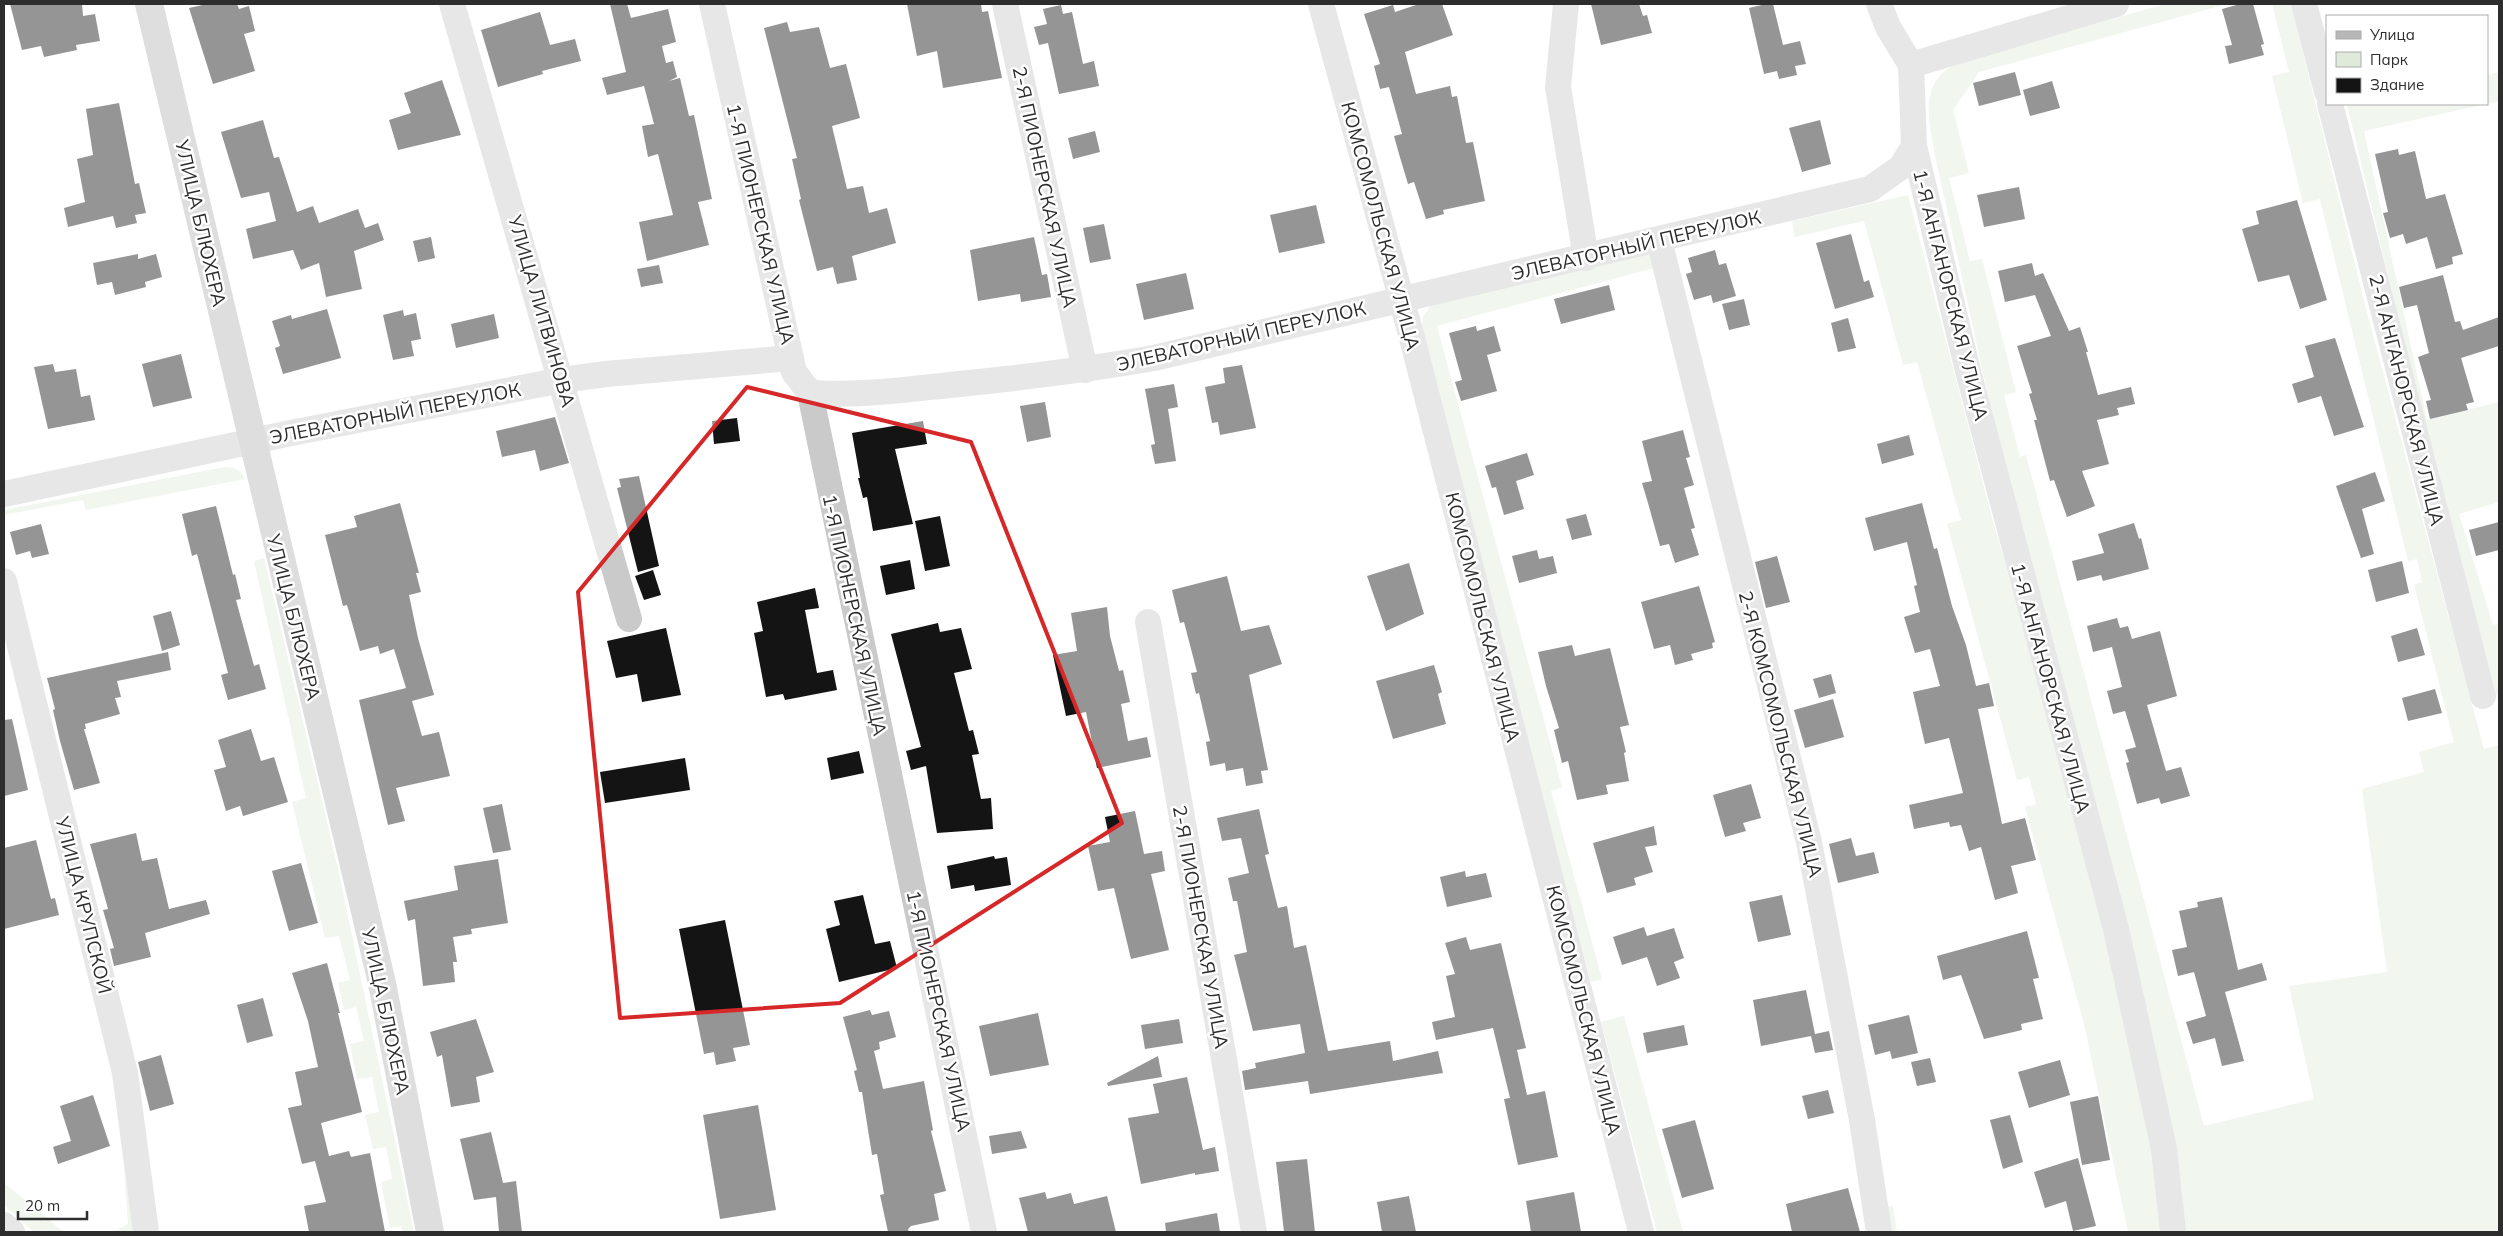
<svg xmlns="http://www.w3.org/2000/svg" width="2503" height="1236" viewBox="0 0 2503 1236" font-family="Mulish,sans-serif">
	<rect width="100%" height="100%" fill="#fff"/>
	<!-- green -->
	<g fill="#dfeadb">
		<path d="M2165 4H2227L1979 72 1953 110 1969 173 1949 178 1970 261 1982 259 2016 392 2004 395 2020 457 2026 455 2204 1126 2314 1099 2289 986 2387 972 2362 789 2424 772 2419 752 2454 742 2414 585 2422 582 2417 559 2408 561 2320 199 2303 203 2272 76 2289 72 2272 4H2291L2365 305 2484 749 2499 745V1232H2184L2182 1190 2173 1137 1999 445 1934 151C1930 124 1920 90 1946 70 1954 64 1966 62 1975 58Z"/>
		<path d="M2499 72V101L2487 104V75Z"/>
		<path d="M2347 104H2486L2364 131 2427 420 2499 402V502L2459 514 2493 625 2499 623V704L2423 422Z"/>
		<path d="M1908 195 1991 514 2056 741 2137 1061 2167 1232H2128L2084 1024 2025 807 2036 804 2029 777 2017 780 1947 524 1961 520 1917 362 1903 365 1864 221 1795 237 1792 221Z"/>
		<path d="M1650 251 1654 268 1437 326 1562 787 1551 791 1602 979 1591 982 1518 712 1422 326 1423 317 1431 305Z"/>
		<path d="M225 467C235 467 241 470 245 479L86 510 83 500 4 515V510Z"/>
		<path d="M264 558 337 864 414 1232H403L401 1226 390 1228 381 1182 392 1179 386 1147 373 1149 365 1115 379 1112 372 1077 357 1079 350 1044 364 1041 356 1007 344 1010 338 983 350 980 339 936 325 938 292 802 306 798 254 561Z"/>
		<path d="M1624 1016 1683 1232H1657L1601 1022Z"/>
		<path d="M124 1169 134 1232H113L128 1224Z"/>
		<path d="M4 1183 64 1232H34L4 1205Z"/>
		<path d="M1884 1206H1893L1897 1232H1887Z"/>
	</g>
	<!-- building -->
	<g fill="#141414">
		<path d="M10 4H82L83 16 95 14 100 41 76 45 77 50 44 57 41 46 22 50Z"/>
		<path d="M207 4H237L239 9 249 6 255 31 244 34 255 71 213 84 189 8Z"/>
		<path d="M610 4H627L631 18 668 9 676 42 662 46 666 63 673 61 677 77 669 81 680 78 689 116 694 115 712 199 698 202 709 245 647 261 639 222 673 215 658 154 648 157 642 126 654 124 644 86 607 95 602 78 626 72Z"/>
		<path d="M907 4H981L982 12 988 11 1002 78 943 88 937 51 917 56Z"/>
		<path d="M1419 4H1442L1453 35 1405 52 1416 94 1450 86 1452 97 1457 96 1466 143 1473 142 1485 201 1443 210 1444 214 1426 219 1414 182 1408 184 1399 154 1394 136 1402 134 1389 87 1380 89 1374 66 1380 64 1364 14 1393 5 1395 12Z"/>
		<path d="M1591 4H1639L1643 16 1647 15 1652 33 1601 45Z"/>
		<path d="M1766 4H1773L1783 45 1800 41 1806 64 1795 66 1797 75 1779 79 1777 71 1764 74 1749 8Z"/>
		<path d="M2240 4H2253L2264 44 2261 45 2264 55 2229 64 2225 46 2232 45 2222 9Z"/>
		<path d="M1061 5 1063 14 1072 12 1083 64 1094 61 1099 86 1059 94 1048 43 1039 45 1034 27 1047 24 1043 9Z"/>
		<path d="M540 12 550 45 575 39 581 61 542 71 543 74 498 87 481 30Z"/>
		<path d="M787 22 790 32 819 27 830 68 846 64 860 118 832 126 847 189 863 186 869 213 887 208 896 243 852 256 857 280 837 284 833 267 817 271 799 200 801 199 792 159 797 158 764 28Z"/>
		<path d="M2015 72 2021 95 1979 106 1973 83Z"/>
		<path d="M442 80 461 135 398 150 389 120 411 113 404 93Z"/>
		<path d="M2052 81 2060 108 2030 116 2023 90Z"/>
		<path d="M119 103 135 184 139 183 146 213 135 215 137 223 116 228 113 216 68 227 64 208 85 202 77 159 93 155 86 109Z"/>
		<path d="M263 120 274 158 279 157 297 212 313 206 319 223 358 209 365 228 378 223 384 240 354 251 362 289 326 297 319 263 301 270 293 250 253 259 246 229 276 221 269 192 241 198 221 132Z"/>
		<path d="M1820 120 1831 164 1802 172 1789 128Z"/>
		<path d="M1095 131 1100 152 1073 159 1068 138Z"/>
		<path d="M2398 149 2399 155 2415 151 2426 199 2445 194 2463 254 2452 257 2453 264 2436 269 2427 237 2406 244 2403 234 2390 238 2383 213 2388 212 2375 154Z"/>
		<path d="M2019 187 2025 219 1984 227 1977 195Z"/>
		<path d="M2297 200 2327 300 2300 309 2289 275 2258 282 2242 229 2259 224 2256 211Z"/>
		<path d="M1316 205 1325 243 1279 253 1270 215Z"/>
		<path d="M1104 224 1111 259 1090 263 1083 228Z"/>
		<path d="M1851 234 1864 282 1869 280 1874 297 1835 309 1816 243Z"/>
		<path d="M431 237 435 258 418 262 413 241Z"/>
		<path d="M1034 237 1042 275 1047 274 1051 297 1021 302 1020 294 978 301 970 250Z"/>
		<path d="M1715 250 1719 265 1726 263 1736 296 1713 303 1711 295 1694 300 1686 274 1692 272 1688 258Z"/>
		<path d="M138 254V259L156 254 162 277 145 282 146 287 115 295 112 282 97 285 93 263Z"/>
		<path d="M2032 263 2035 276 2043 273 2069 331 2080 327 2088 352H2086L2098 395 2131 387 2135 404 2117 408 2119 415 2097 420 2109 464 2082 471 2095 506 2067 517 2054 480 2050 481 2034 420H2037L2029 394 2032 393 2017 346 2051 336 2035 295 2005 302 1998 271Z"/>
		<path d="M659 265 663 283 641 287 637 269Z"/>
		<path d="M1186 273 1194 309 1144 320 1136 284Z"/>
		<path d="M2443 275 2455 322 2460 321 2463 330 2499 317V346L2461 358 2474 402 2466 404 2468 410 2430 419 2426 401 2431 400 2418 357 2429 353 2417 305 2404 308 2399 287Z"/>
		<path d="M1609 285 1615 310 1561 324 1554 299Z"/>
		<path d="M1744 299 1750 325 1729 330 1722 304Z"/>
		<path d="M327 309 341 358 283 374 275 348 280 346 272 321 291 315 292 319Z"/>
		<path d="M403 310 404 316 416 313 421 339 411 341 414 356 393 360 383 315Z"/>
		<path d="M494 314 499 338 456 348 451 324Z"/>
		<path d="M1848 318 1856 348 1838 352 1831 323Z"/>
		<path d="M1476 326 1477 331 1494 326 1501 351 1487 355 1497 391 1461 401 1455 382 1462 380 1449 333Z"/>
		<path d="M2335 338 2364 427 2334 436 2321 396 2298 403 2292 384 2314 377 2305 346Z"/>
		<path d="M181 354 192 398 153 407 142 364Z"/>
		<path d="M53 364 55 372 76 369 81 397 90 395 95 420 48 429 34 367Z"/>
		<path d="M1242 365 1256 428 1220 435 1218 422 1212 423 1205 387 1225 383 1223 368Z"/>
		<path d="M1174 384 1178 407 1168 409 1176 461 1155 464 1151 445 1155 444 1145 389Z"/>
		<path d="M1045 402 1051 437 1027 442 1020 406Z"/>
		<path d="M555 417 569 463 540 471 535 450 502 457 496 431Z"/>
		<path d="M737 418 740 441 714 444 712 421Z"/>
		<path d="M923 421 927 444 895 449 913 524 873 531 867 497 863 498 858 478H860L852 433Z"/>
		<path d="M1683 430 1690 457 1686 458 1694 485 1684 488 1695 528 1691 529 1699 555 1675 563 1669 544 1660 546 1648 503 1642 483 1652 481 1642 441Z"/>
		<path d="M1909 435 1914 455 1882 464 1877 444Z"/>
		<path d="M1527 453 1534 475 1516 481 1524 509 1504 515 1496 487 1492 488 1485 466Z"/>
		<path d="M2375 472 2385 501 2362 509 2374 554 2361 558 2336 486Z"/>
		<path d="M639 476 659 566 638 572 617 488 621 487 619 479Z"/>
		<path d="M400 503 419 573H416L421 592 409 595 418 638 434 695 412 701 422 736 439 732 450 776 396 788 405 821 388 825 359 700 406 688 394 649 380 654 378 646 360 651 347 605 343 606 325 535 357 527 354 516Z"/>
		<path d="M1922 503 1934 549 1937 548 1952 606 1966 645 1976 686 1989 683 1994 706 1978 709 2002 824 2025 818 2036 860 2011 866 2018 893 1995 900 1981 847 1969 851 1961 825 1950 827 1949 822 1914 829 1909 805 1963 793 1949 738 1925 744 1913 692 1940 686 1930 649 1915 653 1904 617 1920 612 1914 586 1917 585 1907 542 1874 551 1865 518Z"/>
		<path d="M216 506 233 575 235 574 241 599 236 600 254 666 259 664 266 689 228 700 221 675 228 673 197 554 192 556 182 514Z"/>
		<path d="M1586 514 1592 535 1572 540 1566 519Z"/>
		<path d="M940 516 950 566 925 571 915 521Z"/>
		<path d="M2499 522V550L2476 556 2469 530Z"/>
		<path d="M2134 523 2139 539 2141 538 2149 569 2103 581 2101 575 2077 581 2072 561 2104 553 2098 534Z"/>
		<path d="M41 524 49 554 32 558 30 551 16 555 10 532Z"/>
		<path d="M1537 550 1539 559 1553 556 1557 573 1519 583 1512 556Z"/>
		<path d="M1777 556 1790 602 1766 608 1755 562Z"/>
		<path d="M910 560 915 589 886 595 880 566Z"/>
		<path d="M2402 561 2409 593 2376 602 2368 570Z"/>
		<path d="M1409 563 1424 614 1386 631 1367 576Z"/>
		<path d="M653 570 661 595 644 600 635 576Z"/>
		<path d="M1227 576 1241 631 1269 625 1282 664 1249 675 1268 770 1261 771 1263 783 1246 786 1243 768 1226 771 1225 763 1210 766 1206 742 1210 741 1199 693 1196 694 1191 673 1197 672 1184 622 1180 623 1172 590Z"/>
		<path d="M1699 586 1715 642 1712 643 1713 648 1691 654 1693 660 1675 665 1670 645 1654 649 1641 602Z"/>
		<path d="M815 588 819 608 805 610 817 673 833 670 837 690 785 700 783 694 766 697 754 633 763 631 757 602Z"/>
		<path d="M1107 607 1110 636 1119 671 1123 670 1130 702 1121 704 1128 741 1147 737 1151 757 1097 768 1086 712 1066 716 1053 655 1077 651 1071 613Z"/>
		<path d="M171 611 180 645 162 651 153 616Z"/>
		<path d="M2117 618 2120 628 2128 626 2132 639 2160 631 2177 696 2147 705 2166 771 2181 767 2190 796 2161 804 2159 798 2137 804 2126 763 2129 762 2125 750 2136 747 2125 711 2113 714 2107 691 2122 687 2112 647 2093 652 2087 626Z"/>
		<path d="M938 623 940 632 961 628 972 669 954 673 969 731 973 730 979 754 972 755 981 799 991 798 993 829 937 833 926 766 911 770 906 751 921 747 891 634Z"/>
		<path d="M666 628 681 695 642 702 637 674 616 678 607 641Z"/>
		<path d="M2417 628 2425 655 2398 662 2391 636Z"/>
		<path d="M1572 645 1575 656 1610 648 1629 725 1620 727 1626 752 1624 753 1629 781 1606 785 1608 794 1577 800 1568 761 1562 763 1554 730 1559 728 1546 686 1538 652Z"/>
		<path d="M168 652 171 670 117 681 121 697 115 698 120 714 85 724 86 729H84L100 783 74 790 60 741 53 710 55 709 47 678Z"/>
		<path d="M1434 665 1442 692 1438 694 1446 724 1393 739 1376 681Z"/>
		<path d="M1831 674 1836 693 1819 698 1813 679Z"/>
		<path d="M2435 689 2442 713 2408 721 2402 698Z"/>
		<path d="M1833 699 1844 737 1805 748 1794 710Z"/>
		<path d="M12 719 28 790 4 796V720Z"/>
		<path d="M251 729 261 761 274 757 288 802 243 816 240 806 226 811 214 770 226 767 218 740Z"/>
		<path d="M859 751 864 773 831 780 827 758Z"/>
		<path d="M685 758 690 790 605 803 600 772Z"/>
		<path d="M1751 784 1761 818 1743 823 1746 831 1725 837 1713 795Z"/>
		<path d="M502 804 511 850 493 853 483 808Z"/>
		<path d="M1259 809 1269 854 1265 855 1278 908 1287 906 1294 948 1306 945 1328 1051 1390 1041 1393 1061 1438 1051 1443 1073 1310 1094 1308 1081 1245 1090 1242 1071 1256 1068 1255 1063 1305 1053 1300 1024 1253 1031 1234 955 1247 952 1237 901H1233L1228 878 1249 873 1241 838 1222 841 1217 818Z"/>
		<path d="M1135 811 1144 854 1162 851 1165 871 1151 874 1169 950 1131 959 1114 888 1098 891 1088 846 1110 842 1105 817Z"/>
		<path d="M1654 826 1657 845 1645 847 1653 872 1634 878 1636 885 1607 893 1593 843Z"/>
		<path d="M136 833 142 861 157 858 169 909 206 900 210 914 145 933 151 957 114 966 110 949 114 948 103 910 108 909 90 844Z"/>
		<path d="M1851 838 1856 856 1874 852 1879 873 1838 883 1829 844Z"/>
		<path d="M36 840 51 899 55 898 59 915 4 929V848Z"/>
		<path d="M994 856 995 859 1007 857 1011 885 975 891 974 885 951 889 947 866Z"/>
		<path d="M498 859 508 923 471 929 472 934 453 937 457 962H453L455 982 423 986 415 919 408 921 404 901 458 890 454 866Z"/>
		<path d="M301 863 318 923 289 931 272 871Z"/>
		<path d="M1465 871 1466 877 1486 873 1492 897 1447 907 1440 877Z"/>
		<path d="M863 895 875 944 890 941 897 968 839 982 826 929 840 925 834 901Z"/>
		<path d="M1782 895 1791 935 1758 942 1749 902Z"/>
		<path d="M2222 897 2238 970 2262 963 2267 980 2225 992 2244 1061 2222 1066 2215 1038 2193 1044 2186 1022 2206 1016 2194 972 2178 976 2172 950 2187 947 2179 911 2198 907 2197 902Z"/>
		<path d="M725 920 750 1045 733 1048 736 1061 716 1065 714 1052 704 1054 679 929Z"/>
		<path d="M1644 927 1647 936 1674 928 1684 958 1674 962 1680 978 1657 986 1647 957 1622 965 1613 937Z"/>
		<path d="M2027 931 2039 978 2033 979 2043 1019 2021 1024 2022 1030 1984 1039 1961 975 1943 980 1937 956Z"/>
		<path d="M1466 937 1470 950 1501 943 1526 1048 1517 1050 1527 1095 1545 1091 1558 1157 1518 1165 1504 1099 1510 1098 1493 1028 1436 1040 1432 1022 1455 1017 1446 976 1455 974 1445 943Z"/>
		<path d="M327 963 340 1013H338L362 1112 321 1123 329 1156 349 1151 351 1157 370 1153 385 1232H309L304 1206 326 1202 315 1161 302 1164 288 1108 302 1105 295 1072 318 1067 308 1021 292 973Z"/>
		<path d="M1806 990 1815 1034 1829 1031 1833 1050 1815 1053 1811 1036 1761 1046 1753 1000Z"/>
		<path d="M263 998 273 1036 247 1043 237 1005Z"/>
		<path d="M870 1010 872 1015 889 1011 896 1037 879 1042 880 1049 874 1051 883 1089 924 1081 933 1130 931 1131 946 1191 934 1194 939 1220 911 1226 908 1229 909 1232H888L880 1195 884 1194 877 1154 872 1155 862 1092H859L854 1071 857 1070 843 1017Z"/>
		<path d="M1038 1013 1049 1065 990 1076 979 1026Z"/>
		<path d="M1909 1015 1918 1053 1892 1059 1890 1051 1875 1055 1868 1025Z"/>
		<path d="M476 1019 494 1072 476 1077 480 1102 451 1107 442 1055 437 1057 430 1032Z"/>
		<path d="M1179 1019 1183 1043 1145 1049 1141 1025Z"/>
		<path d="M1684 1025 1688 1045 1647 1053 1643 1033Z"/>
		<path d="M161 1055 174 1104 150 1111 138 1062Z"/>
		<path d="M1158 1056 1162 1077 1108 1086 1107 1083Z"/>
		<path d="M1930 1058 1936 1082 1917 1086 1911 1062Z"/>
		<path d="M2060 1060 2070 1095 2029 1108 2018 1072Z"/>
		<path d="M1187 1077 1203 1150 1215 1147 1219 1171 1195 1175V1173L1141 1184 1128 1118 1159 1113 1153 1084Z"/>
		<path d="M1828 1090 1834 1113 1808 1119 1802 1096Z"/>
		<path d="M93 1095 110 1146 58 1164 53 1147 71 1141 60 1106Z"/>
		<path d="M2098 1096 2110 1160 2082 1165 2070 1102Z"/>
		<path d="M758 1105 776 1210 720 1219 703 1115Z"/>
		<path d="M2010 1115 2023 1162 2003 1169 1990 1120Z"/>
		<path d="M1695 1120 1714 1189 1682 1198 1662 1129Z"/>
		<path d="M1021 1131 1027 1148 992 1154 989 1136Z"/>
		<path d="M491 1132 503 1183 516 1181 522 1232H499L496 1197 474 1200 460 1139Z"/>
		<path d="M2078 1158 2096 1226 2073 1231 2066 1201 2045 1208 2034 1172Z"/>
		<path d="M1307 1159 1315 1232H1284L1276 1162Z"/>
		<path d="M1848 1188 1860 1232H1792L1786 1204Z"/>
		<path d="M1045 1192 1047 1199 1071 1193 1074 1204 1107 1196 1116 1232H1028L1019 1198Z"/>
		<path d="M1574 1192 1581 1232H1531L1526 1201Z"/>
		<path d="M1409 1196 1416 1232H1382L1377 1202Z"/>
		<path d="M1217 1213 1220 1232H1166L1165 1223Z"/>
	</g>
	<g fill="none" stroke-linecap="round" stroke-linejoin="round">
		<!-- street -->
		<g stroke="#cacaca" stroke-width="26">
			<path d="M452 4 629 619"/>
			<path d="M712 4 794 372 810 393 984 1232"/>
			<path d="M1005 4 1085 370"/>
			<path d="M1321 4 1412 338 1641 1232"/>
			<path d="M1566 4 1558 87 1586 258"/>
			<path d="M2304 4 2327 92"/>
			<path d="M1911 65 2116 4"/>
			<path d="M2330 104 2483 696"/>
			<path d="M1914 146 1968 371 2116 929 2164 1149 2173 1232"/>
			<path d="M1659 240 1809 842 1862 1120 1879 1232"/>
			<path d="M810 393C857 396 903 390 950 385 1019 378 1086 370 1154 358L1870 189 1901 167 1914 146 1911 65 1888 27 1879 4"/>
			<path d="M4 494 291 433 562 380 606 374 791 358"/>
			<path d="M4 581 125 1073 146 1232"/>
			<path d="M1148 622 1254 1232"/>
			<path d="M4 1225 12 1232"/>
		</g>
		<!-- secondary -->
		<path stroke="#b7b7b7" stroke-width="28" d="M149 4 382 983 430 1232"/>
	</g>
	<!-- marked area -->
	<path d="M0 0H2503V1236H0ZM747 387 971 442 1122 823 840 1003 620 1018 578 592Z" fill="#fff" fill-opacity=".55" fill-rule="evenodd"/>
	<path fill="none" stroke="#d62828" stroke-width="4" stroke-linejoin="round" d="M747 387 971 442 1122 823 840 1003 620 1018 578 592Z"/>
	<g text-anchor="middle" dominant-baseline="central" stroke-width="5" stroke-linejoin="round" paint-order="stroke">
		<!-- street labels -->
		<g font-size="19" fill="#2d2d2d" stroke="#fff">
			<text transform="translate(1045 187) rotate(78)">2-Я ПИОНЕРСКАЯ УЛИЦА</text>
			<text transform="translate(201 223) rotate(77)">УЛИЦА БЛЮХЕРА</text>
			<text transform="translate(761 224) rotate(77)">1-Я ПИОНЕРСКАЯ УЛИЦА</text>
			<text transform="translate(1381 226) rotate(75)">КОМСОМОЛЬСКАЯ УЛИЦА</text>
			<text transform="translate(1636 245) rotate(-13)">ЭЛЕВАТОРНЫЙ ПЕРЕУЛОК</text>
			<text transform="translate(1951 295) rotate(76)">1-Я АНГАНОРСКАЯ УЛИЦА</text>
			<text transform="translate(542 311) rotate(74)">УЛИЦА ЛИТВИНОВА</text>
			<text transform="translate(1241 336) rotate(-13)">ЭЛЕВАТОРНЫЙ ПЕРЕУЛОК</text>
			<text transform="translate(2407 400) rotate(76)">2-Я АНГАНОРСКАЯ УЛИЦА</text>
			<text transform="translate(395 413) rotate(-11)">ЭЛЕВАТОРНЫЙ ПЕРЕУЛОК</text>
			<text transform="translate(855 615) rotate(78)">1-Я ПИОНЕРСКАЯ УЛИЦА</text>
			<text transform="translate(294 617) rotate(76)">УЛИЦА БЛЮХЕРА</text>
			<text transform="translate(1483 617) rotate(76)">КОМСОМОЛЬСКАЯ УЛИЦА</text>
			<text transform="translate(2051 688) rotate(75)">1-Я АНГАНОРСКАЯ УЛИЦА</text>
			<text transform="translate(1781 734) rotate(76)">2-Я КОМСОМОЛЬСКАЯ УЛИЦА</text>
			<text transform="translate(84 905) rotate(76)">УЛИЦА КРУПСКОЙ</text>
			<text transform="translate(1201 927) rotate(80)">2-Я ПИОНЕРСКАЯ УЛИЦА</text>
			<text transform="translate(1584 1010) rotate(76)">КОМСОМОЛЬСКАЯ УЛИЦА</text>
			<text transform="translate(386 1011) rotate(78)">УЛИЦА БЛЮХЕРА</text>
			<text transform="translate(939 1011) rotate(78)">1-Я ПИОНЕРСКАЯ УЛИЦА</text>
		</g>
	</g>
	<!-- border -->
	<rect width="2503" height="1236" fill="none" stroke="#2d2d2d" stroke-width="10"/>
	<!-- legend -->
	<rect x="2326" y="15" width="162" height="90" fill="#ffffff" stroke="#ababab"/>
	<rect x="2336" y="31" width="25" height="8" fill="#b7b7b7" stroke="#ababab"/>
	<text x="2370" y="40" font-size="15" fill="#2d2d2d">Улица</text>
	<rect x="2336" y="52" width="25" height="15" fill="#dfeadb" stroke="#ababab"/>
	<text x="2370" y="65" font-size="15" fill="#2d2d2d">Парк</text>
	<rect x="2336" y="78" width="25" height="15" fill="#141414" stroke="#ababab"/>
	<text x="2370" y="90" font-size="15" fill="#2d2d2d">Здание</text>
	<!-- scale -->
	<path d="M18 1211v8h69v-8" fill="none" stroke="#2d2d2d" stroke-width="2.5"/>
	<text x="25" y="1211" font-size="15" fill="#2d2d2d" stroke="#ffffff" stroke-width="4" paint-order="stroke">20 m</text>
</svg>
